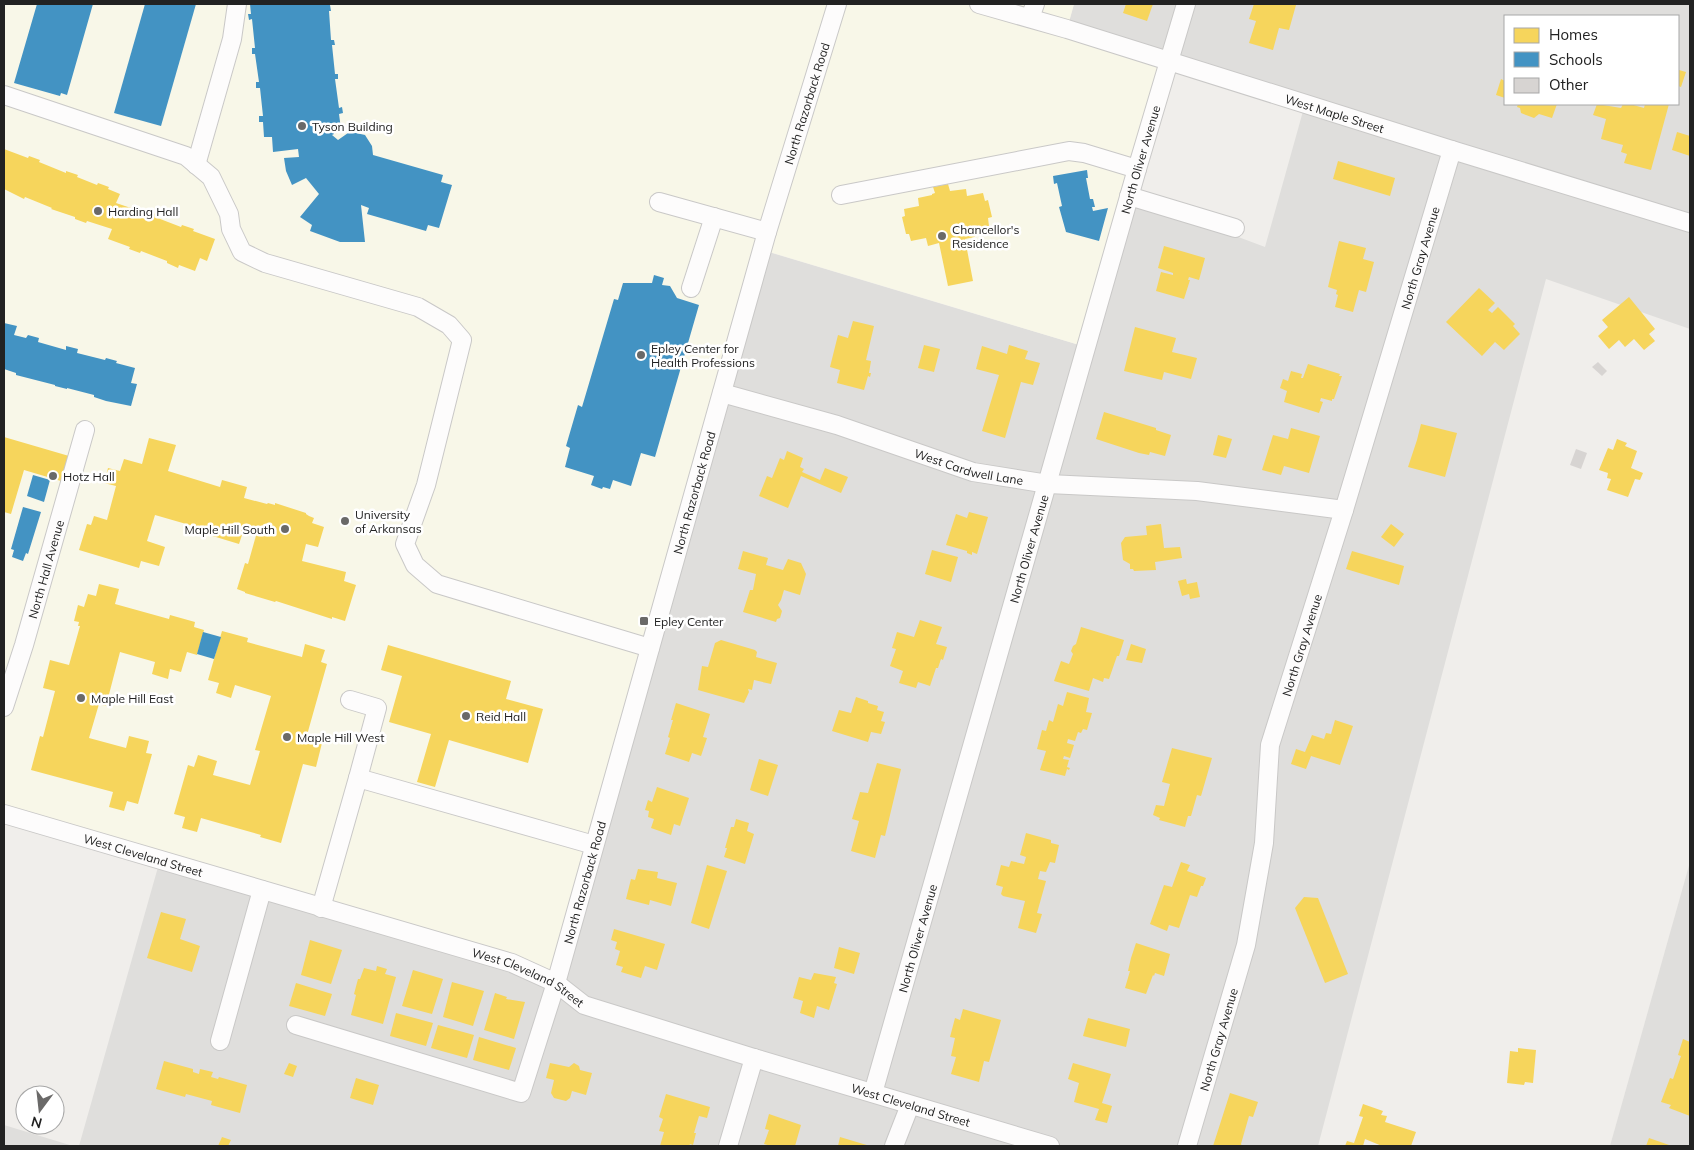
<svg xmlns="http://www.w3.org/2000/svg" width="1694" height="1150" viewBox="0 0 1694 1150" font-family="Mulish,sans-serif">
	<rect width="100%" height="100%" fill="#f0eeeb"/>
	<!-- residential -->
	<g fill="#dfdedc" fill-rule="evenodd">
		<path d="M1074 4H1690V329L1546 279 1318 1146H79L160 860 762 250 1086 347 1129 196 1265 247 1305 104 1067 29ZM1505 16H1678V104H1505Z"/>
		<path d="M1690 862V1146H1610Z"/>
		<path d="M4 1125 73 1146H4Z"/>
	</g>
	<!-- education -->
	<path fill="#f8f7e8" d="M4 4H1074L1067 29 1169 61 1086 347 763 250 556 983 4 814Z"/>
	<!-- homes -->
	<g fill="#f6d55c">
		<path d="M1126 4H1153L1147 21 1123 13Z"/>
		<path d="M1254 4 1296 5 1289 30 1279 28 1273 50 1249 43 1256 21 1249 19Z"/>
		<path d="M1679 70 1686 72 1681 87 1678 86Z"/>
		<path d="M1501 79 1505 81V98L1496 95Z"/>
		<path d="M1518 104H1557L1552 118 1539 114 1534 118 1521 113 1520 108 1517 107Z"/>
		<path d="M1597 104 1621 108 1623 104H1630L1644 108 1645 104H1669L1651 170 1624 163 1627 154 1621 152 1623 145 1601 139 1606 119 1593 115Z"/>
		<path d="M1677 132 1690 136V156L1672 150Z"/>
		<path d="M4 149 28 158 29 156 40 160 39 162 66 173V171L78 175 77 177 97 185 98 183 109 187 108 189 120 194 116 203 143 212 144 210 156 214 155 217 181 227 182 225 194 229 193 231 215 239 207 261 200 258 195 271 179 265 178 268 167 263V261L141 251 140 253 129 249 130 247 108 239 112 229 87 221 86 223 75 219V217L51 209 52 208 25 197 24 199 4 189Z"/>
		<path d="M1338 161 1395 178 1390 196 1333 179Z"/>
		<path d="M948 184 950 191 966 189 967 196 983 193 985 201 988 200 992 217 988 218 989 226 974 229 975 237 965 239 973 281 948 286 939 243 928 246 926 238 911 241 909 234H906L902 217 905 216 904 209 919 206 918 198 932 195V194L935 193 933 187Z"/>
		<path d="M1339 241 1366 248 1363 259 1374 262 1366 292 1359 290 1353 312 1335 307 1338 295 1336 294 1337 290 1328 287Z"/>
		<path d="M1164 246 1205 258 1199 280 1189 277 1188 280H1190L1184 299 1156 291 1161 272 1173 275V273L1158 268Z"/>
		<path d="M1479 288 1495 303 1488 310 1492 313 1498 307 1515 324 1513 326 1520 334 1504 350 1495 342 1482 356 1446 322Z"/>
		<path d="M1629 297 1655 329 1649 334 1655 341 1644 350 1634 339 1625 347 1619 340 1609 349 1598 336 1608 327 1602 320Z"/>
		<path d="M853 321 874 326 866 360 871 361 869 373H871L870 377 868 376 864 390 837 383 840 370 830 367 838 335 848 338Z"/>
		<path d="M1135 327 1176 338 1172 352 1197 358 1191 379 1164 372 1162 380 1124 371Z"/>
		<path d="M924 345 940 349 934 372 918 368Z"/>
		<path d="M1009 345 1028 351 1025 359 1040 363 1033 385 1021 382 1005 438 982 431 999 375 976 369 982 346 1007 354Z"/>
		<path d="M1308 364 1340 374 1339 376H1342L1334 399H1332V401L1321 398 1320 401 1323 402 1319 413 1284 402 1287 391 1280 388 1283 379 1288 381 1291 371 1302 374 1301 378H1303Z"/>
		<path d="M1104 412 1156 428V430L1171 435 1165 456 1150 452 1149 455 1139 453 1096 439Z"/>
		<path d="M1421 424 1457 433 1445 477 1408 467 1417 440Z"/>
		<path d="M1291 428 1320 436 1309 473 1284 466 1281 475 1262 470 1273 435 1288 439Z"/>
		<path d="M1218 435 1232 439 1226 458 1213 455Z"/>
		<path d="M4 437 69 456 61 481 24 470 11 514 4 512Z"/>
		<path d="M149 438 176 445 168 471 220 487 222 480 247 487 244 498 267 504 268 503 275 505V503L306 513V514L309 516 314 518 312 523 324 527 318 547 306 544 302 561 346 572 344 581 356 585 345 621 332 617V619L276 601 275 602 245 593V592L237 589 245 563 248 564 257 532 244 529 239 544 206 534 207 530 155 515 147 541 165 547 159 566 141 561 139 568 79 550 87 524 91 525 94 516 107 520 116 486 104 483 108 468 120 471 124 459 142 464Z"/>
		<path d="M1617 439 1627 443 1625 446 1637 451 1631 468 1643 473 1640 480 1635 479 1628 497 1607 490 1611 479 1607 478 1608 473 1599 470 1608 448 1613 450Z"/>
		<path d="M787 451 803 458 800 467 804 469 802 472 820 480 825 468 848 477 841 493 801 476 788 508 759 496 767 476 772 478 780 458 784 460Z"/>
		<path d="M969 512 988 517 977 554 972 552V555L967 553V551L946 545 956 514 967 518Z"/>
		<path d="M1161 524 1164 548 1180 547 1182 558 1155 562 1156 570 1134 571 1133 569H1130V564L1123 560 1121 543 1125 537 1147 535 1146 526Z"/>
		<path d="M1391 524 1404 534 1394 547 1381 537Z"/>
		<path d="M932 550 958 557 951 582 925 574Z"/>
		<path d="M743 551 768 558 766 565 783 570 788 559 801 563 806 574 800 595 784 590 781 600 778 605 782 611 780 618 777 619 776 622 743 612 750 590H753L756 574 738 569Z"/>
		<path d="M1352 551 1404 566 1399 585 1346 569Z"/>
		<path d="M1186 579 1187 584 1197 582 1200 597 1190 599 1189 594 1182 596 1178 581Z"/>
		<path d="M99 584 119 589 115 604 169 619 170 615 195 622 194 627 204 630 197 655 187 652 181 672 170 669 168 679 152 674 155 662 120 652 106 706 99 704 89 738 126 748 129 736 149 741 146 753 152 754 138 804 127 801 124 811 109 807 113 792 31 770 40 736 43 737 55 691 43 688 50 660 69 665 80 626H78L79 622 74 621 78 605 84 607 88 594 96 596Z"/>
		<path d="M920 620 942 627 936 644 947 647 943 660 941 659 938 668H936L930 686 918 682 916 688 899 683 903 671 890 666 896 649 892 648 897 632 914 637Z"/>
		<path d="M1081 627 1124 640 1119 656H1117L1109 679 1104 678 1103 682 1093 678 1089 691 1054 681 1061 661 1069 664 1073 654 1071 651 1073 646 1076 644Z"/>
		<path d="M222 631 248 638 247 642 302 657 305 644 325 650 321 662 327 664 307 735 323 739 316 767 303 764 281 843 260 837 261 835 201 818 197 832 182 828 185 817 174 814 188 765 194 767 198 755 217 761 213 775 250 785 260 751 255 750 271 696 235 685 231 698 216 693 219 683 208 680Z"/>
		<path d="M721 640 755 650 757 652 756 657 777 663 771 684 754 680 752 690 748 689 749 692 744 703 698 690 702 666 708 667 715 643Z"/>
		<path d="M1131 644 1146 649 1142 663 1126 660Z"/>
		<path d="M388 645 511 681 506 699 543 709 528 763 449 740 435 787 417 782 431 734 389 722 402 676 381 670Z"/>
		<path d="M1067 692 1089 698 1086 712 1092 713 1087 730 1083 729 1081 733 1078 732 1075 741 1068 739 1067 743 1074 745 1070 758 1064 756 1063 759 1069 760 1067 767 1070 768 1069 770 1067 769 1065 776 1040 770 1046 751 1037 749 1042 730 1046 731 1049 720 1053 722 1058 704 1063 706Z"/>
		<path d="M856 697 868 701V703L878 706 877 710 884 712 881 721 885 722 881 734 871 732 868 742 832 731 839 710 851 713Z"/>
		<path d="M676 703 710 714 703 737 707 738 701 756 692 753 689 762 665 754 670 738 668 737 673 720H671Z"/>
		<path d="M1335 720 1353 726 1340 765 1311 756 1306 769 1291 764 1296 749 1305 752 1312 735 1324 739 1326 733 1331 734Z"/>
		<path d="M1172 748 1212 758 1201 796 1197 795 1191 816H1188L1185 827 1159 820 1160 818 1153 815 1156 805 1164 806 1170 784 1162 782Z"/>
		<path d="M759 759 778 765 768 796 750 790Z"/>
		<path d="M877 763 901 769 885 836 881 835 875 858 851 851 859 821 852 819 860 792 868 793Z"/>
		<path d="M657 787 689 798 680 826 674 824 671 835 651 828 654 819 648 817 649 811 645 810 648 800 652 802Z"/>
		<path d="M736 819 749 823 747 831 754 834 745 864 724 857 727 848H725L731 827H734Z"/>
		<path d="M1026 833 1051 840V843L1059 845 1055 863 1050 862 1046 872 1040 871 1038 879 1046 881 1037 913 1042 914 1036 933 1018 928 1025 901 1003 896 1001 894 1003 887 996 885 1001 865 1009 867 1011 861 1024 864 1026 857 1020 855Z"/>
		<path d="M1181 862 1190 865 1187 871 1206 878 1203 886H1201L1197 897 1190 895 1179 928 1169 925 1167 931 1150 924 1164 885 1172 887Z"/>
		<path d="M707 865 727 871 709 929 691 923Z"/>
		<path d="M638 869 658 872 657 878 677 883 671 906 650 900 649 905 626 899 631 879 635 880Z"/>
		<path d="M1304 897 1318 898 1348 974 1325 983 1295 908Z"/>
		<path d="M161 912 186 919 180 939 200 946 192 972 147 958Z"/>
		<path d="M614 929 665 944 657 970 645 966 641 978 621 972 623 967 616 965 620 951 615 949 617 942 611 940Z"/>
		<path d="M310 940 342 950 331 984 301 975Z"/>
		<path d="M1136 943 1170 954 1164 976 1155 973 1154 976 1153 975 1146 994 1125 988 1130 971H1128L1131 958Z"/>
		<path d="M839 947 860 953 854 974 834 968Z"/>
		<path d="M377 966 387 969 385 974 396 977 383 1024 351 1015 356 995 354 994 358 979H360L364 968 376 971Z"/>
		<path d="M413 970 443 979 432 1014 402 1006Z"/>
		<path d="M814 973 836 977 834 983 837 984 829 1010 817 1006 814 1018 800 1013 803 1001 793 998 799 977 811 980Z"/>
		<path d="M452 982 484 991 473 1026 443 1017Z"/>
		<path d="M296 983 332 994 325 1016 289 1006Z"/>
		<path d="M495 993 507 997 506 999 525 1002 514 1039 484 1030Z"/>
		<path d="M963 1009 1001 1020 989 1062 984 1061 979 1082 951 1074 956 1057 951 1056 955 1038 950 1037 955 1018 960 1020Z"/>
		<path d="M396 1013 433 1023 426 1046 390 1036Z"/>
		<path d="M1088 1018 1130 1029 1126 1047 1083 1036Z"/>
		<path d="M438 1025 474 1035 467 1058 431 1048Z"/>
		<path d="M479 1037 516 1048 509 1070 473 1060Z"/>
		<path d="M1683 1039 1690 1042V1116L1669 1108 1671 1105 1661 1102 1670 1078 1673 1079 1681 1056 1678 1055Z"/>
		<path d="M1518 1048 1536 1050 1533 1083 1525 1082 1524 1085 1507 1083 1510 1051 1518 1052Z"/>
		<path d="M164 1061 193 1069V1072L199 1074 200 1069 213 1072 211 1077 218 1079 219 1077 247 1085 240 1113 211 1105 212 1101 186 1094 185 1097 156 1089Z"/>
		<path d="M289 1063 297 1066 293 1077 284 1074Z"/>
		<path d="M550 1063 569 1067 574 1063 579 1066 580 1070 592 1073 586 1095 572 1091 570 1098 566 1101 554 1098 551 1093 554 1080 546 1078Z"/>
		<path d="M1073 1063 1111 1074 1102 1103 1112 1106 1107 1123 1095 1120 1099 1109 1074 1102 1079 1083 1068 1079Z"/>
		<path d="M356 1078 379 1085 373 1105 350 1098Z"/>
		<path d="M1230 1093 1258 1102 1253 1117 1249 1116 1241 1144 1242 1146H1213Z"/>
		<path d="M666 1094 710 1107 707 1118 699 1116 694 1133H696L693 1145 690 1144 689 1146H660L664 1132 659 1131 663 1119 659 1117Z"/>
		<path d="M1363 1104 1383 1111 1381 1115 1387 1116 1385 1122 1416 1132 1411 1146H1382L1365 1139 1363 1146H1345L1347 1141 1354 1143 1363 1117 1359 1116Z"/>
		<path d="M769 1114 801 1125 795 1146H771L764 1144 769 1130 765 1129Z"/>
		<path d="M222 1137 231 1140 228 1146H218Z"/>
		<path d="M840 1137 870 1146H838Z"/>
		<path d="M1649 1138 1672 1146H1646Z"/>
	</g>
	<!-- schools -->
	<g fill="#4393c3">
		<path d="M37 4H93L67 95 61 93 60 96 14 83Z"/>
		<path d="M145 4H196L161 126 114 113Z"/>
		<path d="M250 4 330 5 331 11H329L331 40H334L335 45H332L335 74H338V79H335L339 108 342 107 343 113 339 114 341 129 333 130 334 134 332 135 338 140 348 133H356L365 135 372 146 373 155 443 175 441 182 452 185 439 228 428 225 426 231 367 214 369 208 361 205 365 242H340L310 231 312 225 300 217 319 194 306 178 292 185 286 171 284 158 299 157 298 149 273 152 272 137H264L263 122H259V116H263L260 88H256V82H259L255 54H252V48H255L252 19 249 20 248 14H251Z"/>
		<path d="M1087 170 1088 178H1086L1090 199H1093L1095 207H1092L1093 211 1108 208 1099 241 1066 232 1059 207 1062 206 1057 183 1054 184 1053 176Z"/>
		<path d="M654 275 664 278 662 285 670 286 677 298 699 305 655 457 641 453 631 486 613 480 610 489 603 487 602 489 591 485 594 476 565 467 570 448 566 446 578 405 582 407 614 299 618 300 623 283H652Z"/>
		<path d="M4 323 17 326 14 335 26 338 28 335 39 338 38 342 66 350V346L78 349 77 353 105 360 106 358 117 361 116 363 135 368 131 383 137 384 131 406 106 401 94 397V395L67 388V389L55 386V385L16 375V373L4 369Z"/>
		<path d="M33 475 50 480 44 502 27 496Z"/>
		<path d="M23 507 41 512 28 554 26 553 23 561 12 557 14 550 11 549Z"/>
		<path d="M203 632 221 637 214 659 197 654Z"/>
	</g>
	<!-- building -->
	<g fill="#d7d4d2">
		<path d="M1598 362 1607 371 1602 376 1592 367Z"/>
		<path d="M1576 449 1587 453 1581 469 1570 465Z"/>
	</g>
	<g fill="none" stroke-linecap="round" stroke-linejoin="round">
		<defs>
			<g id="minor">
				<path id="s1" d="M979 4 1067 29 1452 150 1690 223"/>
				<path d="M1030 18 1035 4"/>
				<path d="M4 95 186 156 211 177 229 214 231 229 242 252 265 263 418 307 449 325 462 340 426 485 405 544 415 565 437 584 650 648"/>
				<path d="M196 165 232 39 237 4"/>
				<path d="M841 195 1069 151 1084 153 1137 169"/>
				<path d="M1129 196 1235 228"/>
				<path d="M659 202 767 232"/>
				<path d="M691 288 714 217"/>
				<path id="s2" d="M722 393 837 425 973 472 1048 484 1197 491 1344 510"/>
				<path d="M350 700 377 708 358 778"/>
				<path id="s3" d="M4 707 24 645 85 430"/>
				<path id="s4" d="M4 814 512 963 556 983 584 1005 754 1058 1050 1146"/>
				<path d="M321 908 358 778 594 845"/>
				<path id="s5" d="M296 1025 521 1093 556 983 767 232 837 4"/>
				<path d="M220 1041 262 890"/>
				<path id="s6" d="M873 1093 1137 169 1186 4"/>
				<path d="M728 1146 754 1058"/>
				<path d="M894 1146 910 1105"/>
				<path id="s7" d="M1187 1146 1246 945 1264 843 1270 745 1344 510 1452 150"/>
			</g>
		</defs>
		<!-- minor casing -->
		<use href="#minor" stroke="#c9c8c7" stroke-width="20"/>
		<!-- minor -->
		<use href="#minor" stroke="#fdfcfc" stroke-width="18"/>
	</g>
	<!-- markers -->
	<g fill="#6a6968" stroke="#fff" stroke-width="2">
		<circle cx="302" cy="126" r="5"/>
		<circle cx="98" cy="211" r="5"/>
		<circle cx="942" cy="236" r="5"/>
		<circle cx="641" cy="355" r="5"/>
		<circle cx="53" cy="476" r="5"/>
		<circle cx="345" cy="521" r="5"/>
		<circle cx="285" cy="529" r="5"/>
		<rect x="639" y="616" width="10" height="10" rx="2.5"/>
		<circle cx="81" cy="698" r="5"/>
		<circle cx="466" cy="716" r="5"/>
		<circle cx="287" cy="737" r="5"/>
	</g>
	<g text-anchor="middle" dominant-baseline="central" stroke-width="5" stroke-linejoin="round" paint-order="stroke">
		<!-- street labels -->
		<g font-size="12" fill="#222" stroke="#fff">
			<text stroke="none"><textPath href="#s5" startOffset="1265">North Razorback Road</textPath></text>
			<text stroke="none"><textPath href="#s1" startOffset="372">West Maple Street</textPath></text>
			<text stroke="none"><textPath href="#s6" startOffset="971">North Oliver Avenue</textPath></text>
			<text stroke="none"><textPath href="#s7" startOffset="921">North Gray Avenue</textPath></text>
			<text stroke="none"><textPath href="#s2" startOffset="258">West Cardwell Lane</textPath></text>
			<text stroke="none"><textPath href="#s5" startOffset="860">North Razorback Road</textPath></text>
			<text stroke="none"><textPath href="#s6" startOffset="566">North Oliver Avenue</textPath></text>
			<text stroke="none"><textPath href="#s3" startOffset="144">North Hall Avenue</textPath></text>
			<text stroke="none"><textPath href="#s7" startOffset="516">North Gray Avenue</textPath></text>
			<text stroke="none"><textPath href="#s4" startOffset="145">West Cleveland Street</textPath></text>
			<text stroke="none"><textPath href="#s5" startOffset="455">North Razorback Road</textPath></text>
			<text stroke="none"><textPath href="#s6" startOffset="161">North Oliver Avenue</textPath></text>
			<text stroke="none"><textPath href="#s4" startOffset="550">West Cleveland Street</textPath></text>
			<text stroke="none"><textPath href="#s7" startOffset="111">North Gray Avenue</textPath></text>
			<text stroke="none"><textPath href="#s4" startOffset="955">West Cleveland Street</textPath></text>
		</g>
		<!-- poi labels -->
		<g font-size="12" fill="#222" stroke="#fff" text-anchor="start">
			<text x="312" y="126">Tyson Building</text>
			<text x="108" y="211">Harding Hall</text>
			<text x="952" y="229">Chancellor's<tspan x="952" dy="14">Residence</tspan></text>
			<text x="651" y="348">Epley Center for<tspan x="651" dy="14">Health Professions</tspan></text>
			<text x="63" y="476">Hotz Hall</text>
			<text x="355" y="514">University<tspan x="355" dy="14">of Arkansas</tspan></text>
			<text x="275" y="529" text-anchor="end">Maple Hill South</text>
			<text x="654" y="621">Epley Center</text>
			<text x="91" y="698">Maple Hill East</text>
			<text x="476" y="716">Reid Hall</text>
			<text x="297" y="737">Maple Hill West</text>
		</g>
	</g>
	<!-- border -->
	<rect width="1694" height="1150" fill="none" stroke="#222222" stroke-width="10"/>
	<!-- legend -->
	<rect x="1504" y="15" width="175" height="90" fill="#ffffff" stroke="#a7a7a7"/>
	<rect x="1514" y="28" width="25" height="15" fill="#f6d55c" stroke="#a7a7a7"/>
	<text x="1549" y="40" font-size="15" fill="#222222">Homes</text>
	<rect x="1514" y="52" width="25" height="15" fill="#4393c3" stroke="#a7a7a7"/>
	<text x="1549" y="65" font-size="15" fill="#222222">Schools</text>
	<rect x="1514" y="78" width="25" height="15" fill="#d7d4d2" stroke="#a7a7a7"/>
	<text x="1549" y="90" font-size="15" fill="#222222">Other</text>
	<!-- north arrow -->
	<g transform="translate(40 1110) rotate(195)"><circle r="24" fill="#ffffff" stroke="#a7a7a7"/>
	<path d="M0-4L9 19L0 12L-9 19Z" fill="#6a6968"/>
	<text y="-8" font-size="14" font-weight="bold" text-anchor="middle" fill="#222222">N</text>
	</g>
</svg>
